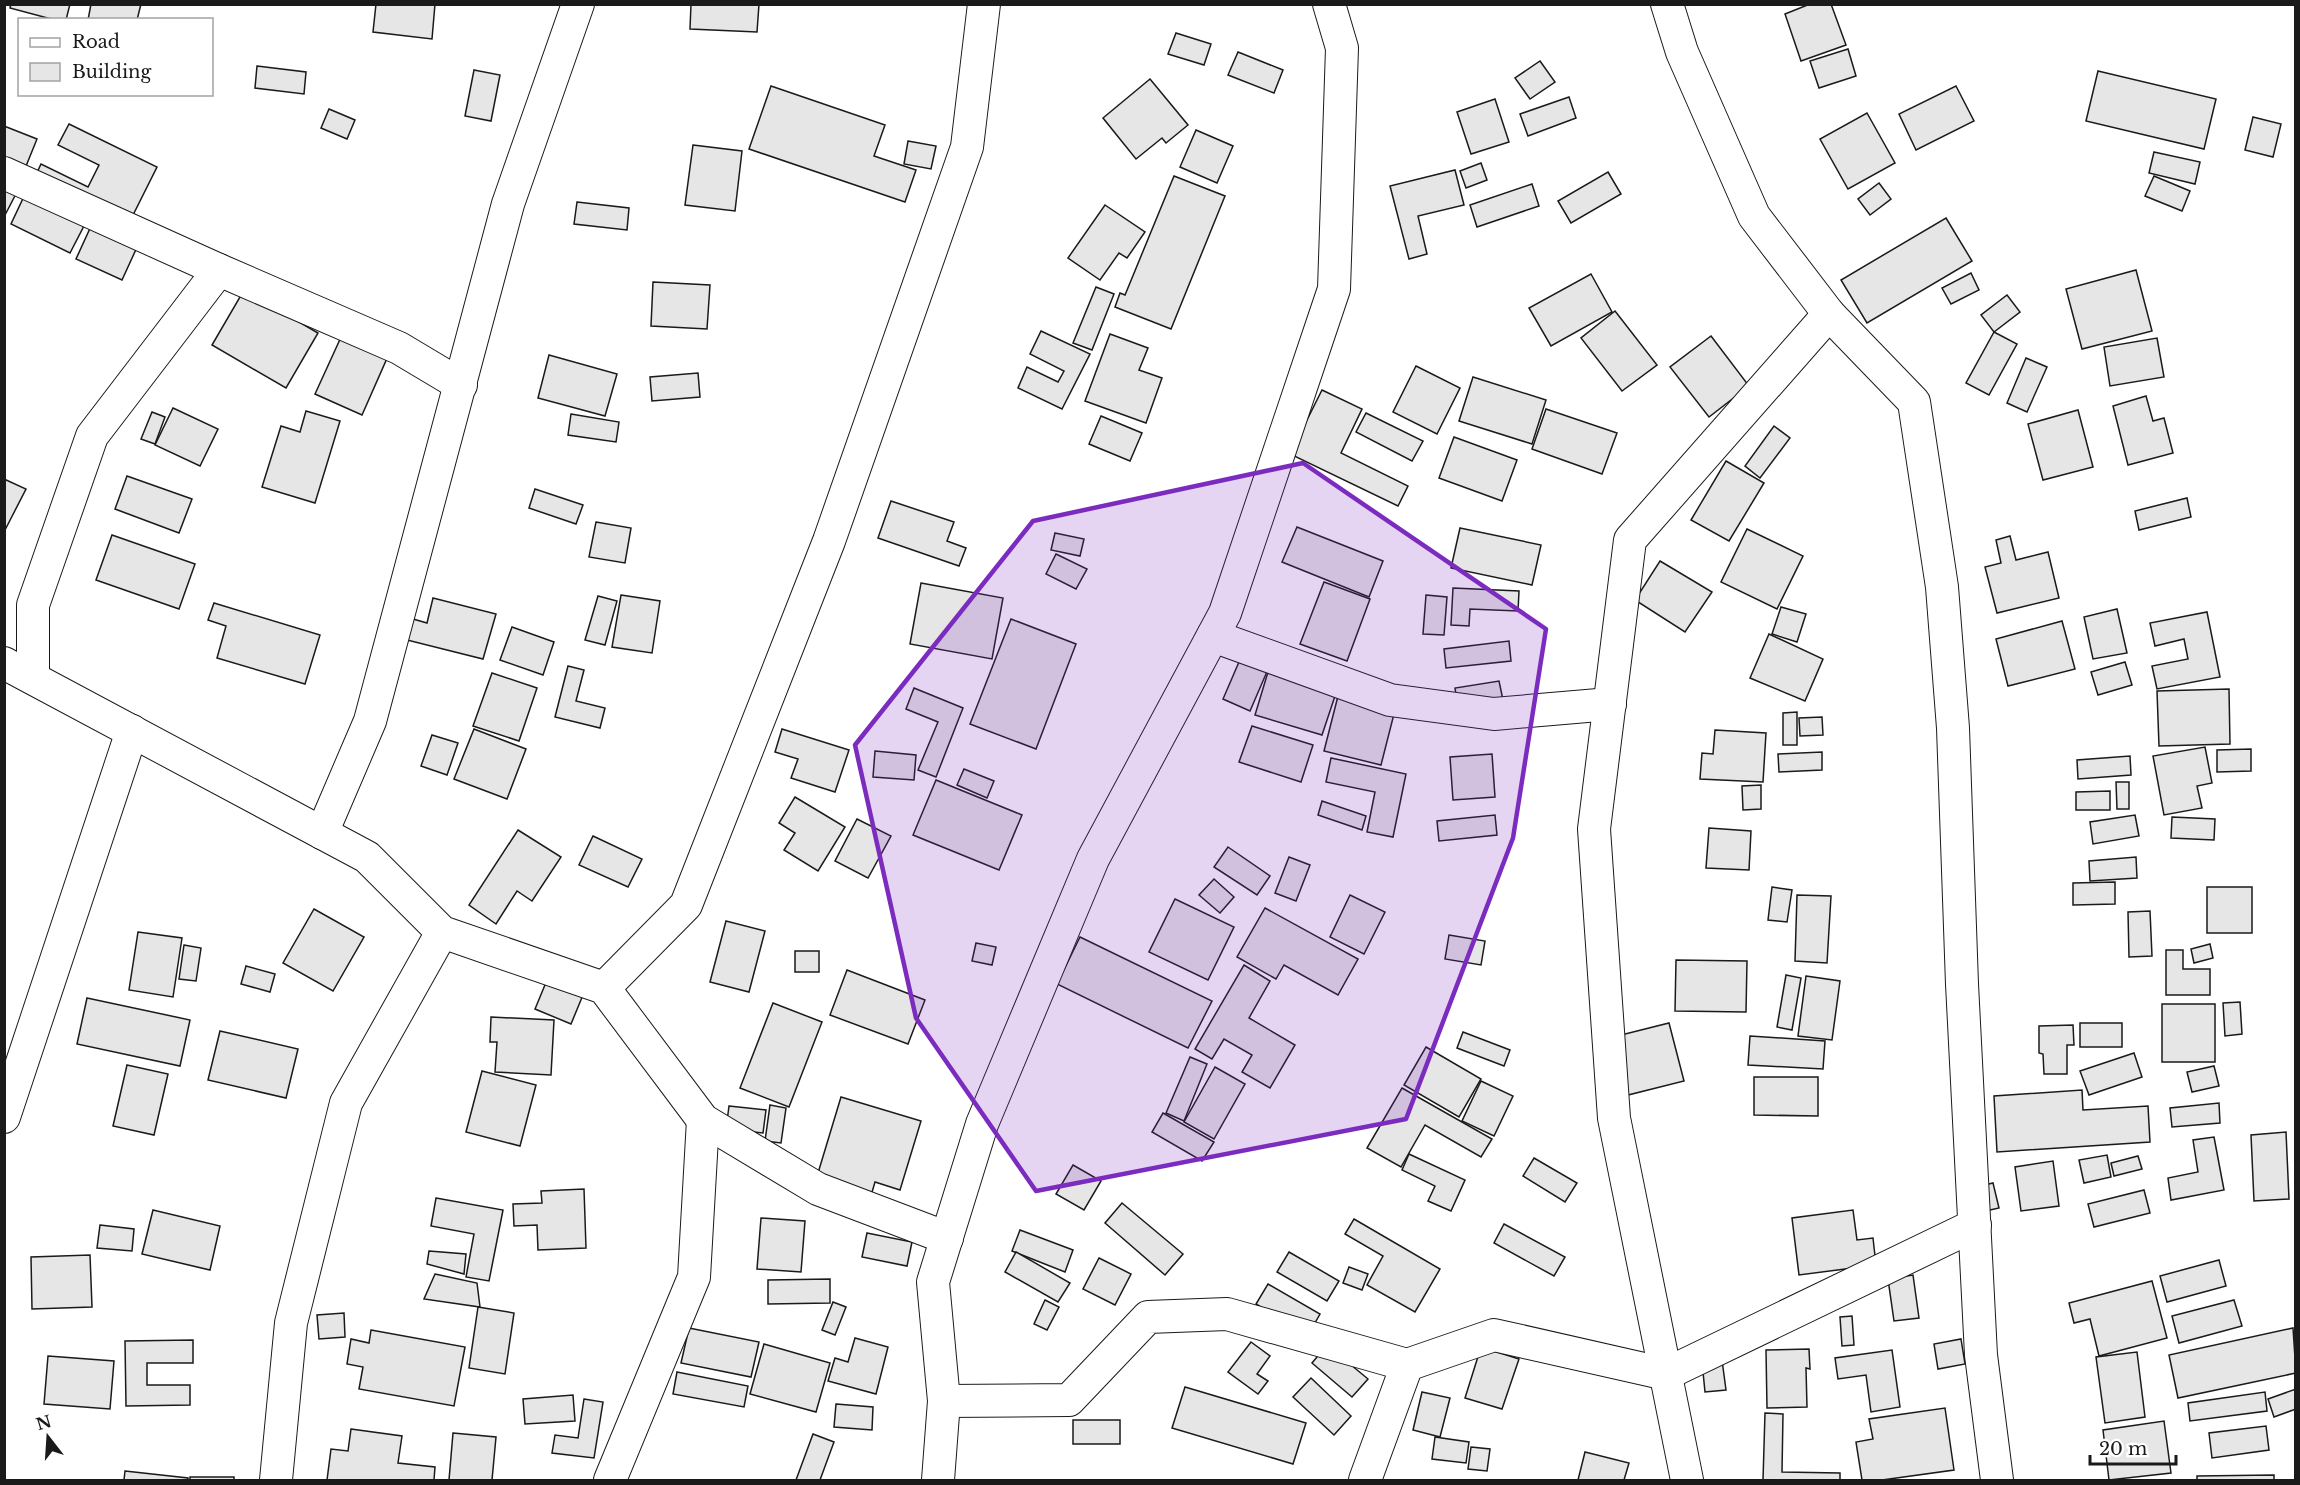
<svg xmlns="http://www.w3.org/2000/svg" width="2300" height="1485" viewBox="0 0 2300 1485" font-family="'Libre Baskerville',serif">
	<rect width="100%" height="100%" fill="#fff"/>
	<!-- building -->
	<g fill="#e6e6e6" stroke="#1a1a1a" stroke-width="1.5">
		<path d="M11 4H70L66 20H55L10 8Z"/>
		<path d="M91 4H141L137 20H88Z"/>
		<path d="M376 4H435L432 39 373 32Z"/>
		<path d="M691 4H759L757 32 690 29Z"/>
		<path d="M1810 4H1831L1846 45 1801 61 1785 14Z"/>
		<path d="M1176 33 1211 44 1204 65 1168 54Z"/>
		<path d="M1848 49 1856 76 1819 88 1810 61Z"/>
		<path d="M1238 52 1283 70 1274 93 1228 75Z"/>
		<path d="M1540 61 1555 82 1530 99 1515 78Z"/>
		<path d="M257 66 306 72 304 94 255 88Z"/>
		<path d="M474 70 500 75 491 121 465 116Z"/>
		<path d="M2098 71 2216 99 2204 149 2086 121Z"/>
		<path d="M1150 79 1188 125 1166 143 1162 138 1136 159 1103 118Z"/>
		<path d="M771 86 885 125 874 156 916 170 905 202 749 149Z"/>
		<path d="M1956 86 1974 121 1916 150 1899 114Z"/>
		<path d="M1569 97 1576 118 1528 136 1520 114Z"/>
		<path d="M1495 99 1509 142 1471 154 1457 112Z"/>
		<path d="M329 109 355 120 347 139 321 128Z"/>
		<path d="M1867 113 1895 163 1848 189 1820 139Z"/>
		<path d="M2253 117 2281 124 2273 157 2245 150Z"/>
		<path d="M69 124 157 167 129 223 35 177 41 164 88 187 99 165 58 145Z"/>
		<path d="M4 126 37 139 22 176 4 168Z"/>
		<path d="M1196 130 1233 146 1217 183 1180 167Z"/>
		<path d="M908 141 936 146 931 169 904 164Z"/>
		<path d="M693 145 742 151 735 211 685 205Z"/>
		<path d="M2154 152 2200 162 2195 184 2149 173Z"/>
		<path d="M1481 163 1487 180 1466 188 1460 171Z"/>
		<path d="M1455 170 1464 205 1418 216 1427 254 1409 259 1390 186Z"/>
		<path d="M1608 172 1621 194 1571 223 1558 201Z"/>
		<path d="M1174 176 1225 196 1171 329 1115 307 1120 293 1125 295Z"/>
		<path d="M2154 176 2190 191 2182 211 2145 196Z"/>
		<path d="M4 179 20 186 4 217Z"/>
		<path d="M1879 183 1891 199 1870 215 1858 199Z"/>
		<path d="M1532 184 1539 206 1477 227 1470 205Z"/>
		<path d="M27 190 87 220 70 253 11 224Z"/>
		<path d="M577 202 629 208 627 230 574 224Z"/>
		<path d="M1105 205 1145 232 1127 258 1119 253 1100 280 1068 258Z"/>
		<path d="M1946 218 1972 261 1867 323 1841 280Z"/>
		<path d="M92 224 138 245 122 280 76 259Z"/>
		<path d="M2136 270 2152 331 2082 349 2066 289Z"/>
		<path d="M1971 273 1979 290 1951 304 1942 288Z"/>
		<path d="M1591 274 1612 312 1551 346 1529 308Z"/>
		<path d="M653 282 710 285 707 329 651 326Z"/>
		<path d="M1096 287 1114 294 1092 350 1073 343Z"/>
		<path d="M244 290 318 333 286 388 212 345Z"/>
		<path d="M2007 295 2020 312 1994 332 1981 315Z"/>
		<path d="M1615 311 1657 365 1622 391 1581 338Z"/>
		<path d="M1041 331 1090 354 1062 409 1018 388 1027 367 1058 382 1064 371 1030 354Z"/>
		<path d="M1994 332 2017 344 1989 395 1966 383Z"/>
		<path d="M1110 334 1148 348 1139 370 1162 378 1146 423 1085 401Z"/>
		<path d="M342 335 388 356 362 415 315 394Z"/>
		<path d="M1711 336 1749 386 1709 417 1670 367Z"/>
		<path d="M2157 338 2164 377 2110 386 2104 347Z"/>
		<path d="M549 355 617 374 605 416 538 398Z"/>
		<path d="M2026 358 2047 367 2027 412 2007 403Z"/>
		<path d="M1416 366 1460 388 1437 434 1393 412Z"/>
		<path d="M698 373 700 397 652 401 650 377Z"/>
		<path d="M1473 377 1546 400 1532 444 1459 421Z"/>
		<path d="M1322 390 1362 409 1341 453 1408 486 1398 506 1290 454Z"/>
		<path d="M2146 396 2153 421 2164 418 2173 453 2128 465 2113 406Z"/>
		<path d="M173 408 218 429 200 466 155 445Z"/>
		<path d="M1546 409 1617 433 1602 474 1532 449Z"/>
		<path d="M2078 410 2093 467 2043 480 2028 424Z"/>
		<path d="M306 411 340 421 315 503 262 487 281 426 300 432Z"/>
		<path d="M152 412 165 417 155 444 141 439Z"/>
		<path d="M1366 413 1423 441 1412 461 1356 432Z"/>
		<path d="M571 414 619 422 616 442 568 435Z"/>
		<path d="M1101 416 1142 433 1130 461 1089 444Z"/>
		<path d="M1774 426 1790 438 1760 478 1745 466Z"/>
		<path d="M1454 437 1517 460 1502 501 1439 478Z"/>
		<path d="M1726 461 1764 483 1729 541 1691 520Z"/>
		<path d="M127 476 192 499 179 533 115 509Z"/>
		<path d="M4 479 26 489 4 532Z"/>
		<path d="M535 489 583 505 576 524 529 508Z"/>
		<path d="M2187 498 2191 517 2139 530 2135 511Z"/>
		<path d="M891 501 954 522 947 541 966 548 959 566 878 538Z"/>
		<path d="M596 522 631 528 625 563 589 557Z"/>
		<path d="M1297 527 1383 561 1369 597 1282 562Z"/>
		<path d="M1460 528 1541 545 1532 585 1451 568Z"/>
		<path d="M1747 529 1803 556 1777 609 1721 582Z"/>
		<path d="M1055 533 1084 539 1080 556 1051 550Z"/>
		<path d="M112 535 195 564 179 609 96 580Z"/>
		<path d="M2010 536 2016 560 2048 552 2059 598 1997 613 1985 567 2001 563 1996 540Z"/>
		<path d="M1056 554 1087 569 1076 589 1046 574Z"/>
		<path d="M1660 561 1712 592 1685 632 1635 600Z"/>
		<path d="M1324 582 1370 599 1347 661 1300 644Z"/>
		<path d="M921 583 1003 598 992 659 910 644Z"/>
		<path d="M1453 588 1519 591 1518 611 1470 609 1469 626 1451 625Z"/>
		<path d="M621 595 660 601 652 653 612 647Z"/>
		<path d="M1426 595 1447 597 1444 635 1423 634Z"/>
		<path d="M598 596 617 601 605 645 585 640Z"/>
		<path d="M433 598 496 614 483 659 407 640 413 619 427 623Z"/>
		<path d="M214 603 320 635 305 684 217 658 226 626 208 620Z"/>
		<path d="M1781 607 1806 614 1797 642 1772 634Z"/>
		<path d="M2117 609 2127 653 2093 659 2084 617Z"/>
		<path d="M2207 612 2220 677 2157 689 2152 666 2188 659 2184 639 2155 646 2150 623Z"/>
		<path d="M1011 619 1076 644 1036 749 970 724Z"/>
		<path d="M2062 621 2075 669 2008 686 1996 639Z"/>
		<path d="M512 627 554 642 543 675 500 660Z"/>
		<path d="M1769 634 1823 659 1805 701 1750 678Z"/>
		<path d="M1509 641 1511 661 1446 668 1444 649Z"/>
		<path d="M1242 655 1269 667 1250 711 1223 699Z"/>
		<path d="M2125 662 2132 685 2098 695 2091 672Z"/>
		<path d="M568 666 584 670 576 701 605 708 600 728 555 717Z"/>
		<path d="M1268 672 1336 693 1322 735 1255 715Z"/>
		<path d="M492 673 537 688 519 741 473 726Z"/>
		<path d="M1499 681 1503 700 1458 708 1455 688Z"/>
		<path d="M914 688 963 708 936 777 918 770 938 722 906 709Z"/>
		<path d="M2229 689 2230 744 2159 746 2157 691Z"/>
		<path d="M1338 696 1395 710 1381 765 1324 751Z"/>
		<path d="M1797 712V745H1783V713Z"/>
		<path d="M1822 717 1823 735 1800 736 1799 718Z"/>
		<path d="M1252 726 1313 745 1301 782 1239 762Z"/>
		<path d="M474 729 526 749 507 799 454 779Z"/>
		<path d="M782 729 849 750 835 792 791 778 798 759 775 752Z"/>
		<path d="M1715 730 1766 733 1763 782 1700 779 1702 753 1713 754Z"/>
		<path d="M432 735 458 743 447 775 421 766Z"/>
		<path d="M2205 747 2212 783 2197 786 2202 808 2164 815 2153 756Z"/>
		<path d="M2251 749V771L2217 772V750Z"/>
		<path d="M875 751 916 755 914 780 873 777Z"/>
		<path d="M1822 752V770L1779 772 1778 754Z"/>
		<path d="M1492 754 1495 797 1453 800 1450 757Z"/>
		<path d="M2130 756 2131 775 2078 779 2077 760Z"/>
		<path d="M1331 758 1406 774 1393 837 1367 832 1375 792 1326 782Z"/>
		<path d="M964 769 994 781 987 798 957 785Z"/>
		<path d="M936 780 1022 815 999 870 913 835Z"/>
		<path d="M2116 782H2129V809H2117Z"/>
		<path d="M1761 785V809L1743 810 1742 786Z"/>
		<path d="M2110 791V810H2076V792Z"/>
		<path d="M795 797 845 827 818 871 784 850 795 833 779 823Z"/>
		<path d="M1322 801 1366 816 1362 830 1318 815Z"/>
		<path d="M1495 815 1497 835 1439 841 1437 821Z"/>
		<path d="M2135 815 2139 836 2093 844 2090 822Z"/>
		<path d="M2172 817 2215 819 2214 840 2171 838Z"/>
		<path d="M857 819 891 836 868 878 835 861Z"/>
		<path d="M1709 828 1751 831 1749 870 1706 868Z"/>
		<path d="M518 830 561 857 532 901 517 891 496 924 469 905Z"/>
		<path d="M593 836 642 859 628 887 579 865Z"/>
		<path d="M1228 847 1270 876 1257 895 1214 867Z"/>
		<path d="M1289 857 1310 865 1296 901 1275 893Z"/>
		<path d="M2136 857 2137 878 2090 881 2089 861Z"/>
		<path d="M1214 879 1234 897 1220 913 1199 895Z"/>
		<path d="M2115 882V904L2073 905V883Z"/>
		<path d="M1772 887 1792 890 1787 922 1768 920Z"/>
		<rect x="2207" y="887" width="45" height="46"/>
		<path d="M1350 895 1385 912 1364 954 1330 937Z"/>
		<path d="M1797 895 1831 896 1827 963 1795 961Z"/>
		<path d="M1175 899 1234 927 1208 980 1149 952Z"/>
		<path d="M1265 908 1358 959 1338 995 1284 965 1276 979 1237 957Z"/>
		<path d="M314 909 364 937 333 991 283 963Z"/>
		<path d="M2150 911 2152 956 2129 957 2128 912Z"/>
		<path d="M726 921 765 931 749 992 710 982Z"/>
		<path d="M138 932 182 938 173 997 129 990Z"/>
		<path d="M1449 935 1485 941 1481 965 1445 959Z"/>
		<path d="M1080 937 1212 1001 1188 1048 1057 984Z"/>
		<path d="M976 943 996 947 992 965 972 961Z"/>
		<path d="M2210 944 2213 958 2194 963 2191 949Z"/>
		<path d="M184 945 201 948 196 981 179 979Z"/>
		<path d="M2166 950H2183V969H2210V995H2166Z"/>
		<rect x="795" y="951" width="24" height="21"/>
		<path d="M1676 960 1747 961 1746 1012 1675 1011Z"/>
		<path d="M1244 965 1270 981 1249 1018 1295 1045 1270 1088 1242 1072 1252 1055 1224 1039 1212 1059 1195 1049Z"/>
		<path d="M246 966 275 974 270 992 241 984Z"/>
		<path d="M847 970 925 1000 908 1044 830 1015Z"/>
		<path d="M1786 975 1801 978 1792 1030 1777 1027Z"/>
		<path d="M1806 976 1840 981 1832 1040 1798 1036Z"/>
		<path d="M547 980 583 995 571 1024 535 1009Z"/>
		<path d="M87 998 190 1020 180 1066 77 1044Z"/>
		<path d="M2240 1002 2242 1034 2225 1036 2223 1003Z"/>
		<path d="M773 1003 822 1022 789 1107 740 1088Z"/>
		<rect x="2162" y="1004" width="53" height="58"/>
		<path d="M491 1017 554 1020 551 1075 495 1072 497 1042H490Z"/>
		<path d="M1669 1023 1684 1081 1628 1095 1613 1037Z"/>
		<rect x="2080" y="1023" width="42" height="24"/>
		<path d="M2073 1025 2074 1045H2067V1074H2044L2043 1054 2039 1053V1026Z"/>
		<path d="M220 1031 298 1049 286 1098 208 1080Z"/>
		<path d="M1463 1032 1510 1050 1504 1066 1457 1048Z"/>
		<path d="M1750 1036 1825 1041 1823 1069 1748 1065Z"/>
		<path d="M1426 1047 1481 1079 1459 1117 1404 1085Z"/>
		<path d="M2134 1053 2142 1077 2089 1095 2080 1071Z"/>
		<path d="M1190 1057 1207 1064 1184 1121 1166 1113Z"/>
		<path d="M127 1065 168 1074 154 1135 113 1126Z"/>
		<path d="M2214 1066 2219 1086 2192 1092 2187 1072Z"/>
		<path d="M1215 1067 1245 1084 1214 1139 1184 1122Z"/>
		<path d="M482 1071 536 1085 520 1146 466 1132Z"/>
		<path d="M1754 1077H1818V1116L1754 1115Z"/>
		<path d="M1481 1081 1513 1096 1494 1136 1462 1121Z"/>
		<path d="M1402 1088 1492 1139 1481 1157 1425 1125 1401 1167 1367 1148Z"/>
		<path d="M2082 1090 2083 1110 2148 1106 2150 1142 1997 1152 1994 1096Z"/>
		<path d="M841 1097 921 1121 900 1190 875 1182 870 1199 815 1183Z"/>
		<path d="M2219 1103 2220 1123 2172 1127 2170 1108Z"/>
		<path d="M770 1105 786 1108 781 1143 765 1141Z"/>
		<path d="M729 1106 766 1110 763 1133 726 1129Z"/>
		<path d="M1163 1113 1214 1142 1202 1161 1152 1132Z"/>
		<path d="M2286 1132 2289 1199 2254 1201 2251 1135Z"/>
		<path d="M2214 1137 2224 1190 2171 1200 2168 1178 2198 1172 2193 1140Z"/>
		<path d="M1409 1154 1465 1180 1451 1211 1428 1201 1435 1186 1402 1170Z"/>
		<path d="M2107 1155 2111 1177 2084 1183 2079 1160Z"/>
		<path d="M2138 1156 2142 1169 2114 1176 2111 1163Z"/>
		<path d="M1534 1158 1577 1183 1565 1202 1523 1176Z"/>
		<path d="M2053 1161 2059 1206 2021 1211 2015 1167Z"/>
		<path d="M1073 1165 1101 1181 1084 1210 1056 1194Z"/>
		<path d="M1993 1183 1999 1208 1981 1212 1976 1187Z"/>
		<path d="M584 1189 586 1248 538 1250 537 1225 514 1226 513 1204 542 1203 541 1191Z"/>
		<path d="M2144 1190 2150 1213 2094 1227 2088 1204Z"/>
		<path d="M436 1198 503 1210 489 1281 466 1277 474 1234 431 1226Z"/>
		<path d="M1122 1203 1183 1254 1165 1275 1105 1223Z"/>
		<path d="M153 1210 220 1226 210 1270 142 1254Z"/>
		<path d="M1853 1210 1857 1240 1873 1238 1876 1265 1799 1275 1792 1218Z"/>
		<path d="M761 1218 805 1221 801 1272 757 1269Z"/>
		<path d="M1354 1219 1440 1269 1415 1312 1367 1285 1383 1256 1345 1234Z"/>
		<path d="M1504 1224 1565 1257 1554 1276 1494 1243Z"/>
		<path d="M100 1225 134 1229 132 1251 97 1248Z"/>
		<path d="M1020 1230 1073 1250 1065 1272 1012 1251Z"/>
		<path d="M867 1233 912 1242 907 1266 862 1257Z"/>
		<path d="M429 1251 466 1254 464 1274 427 1264Z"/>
		<path d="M1016 1252 1070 1283 1058 1302 1005 1272Z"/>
		<path d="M1289 1252 1339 1281 1327 1301 1277 1272Z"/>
		<path d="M90 1255 92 1307 32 1309 31 1257Z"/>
		<path d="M1099 1258 1131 1274 1115 1305 1083 1289Z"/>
		<path d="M2219 1260 2226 1286 2167 1302 2160 1276Z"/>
		<path d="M1349 1267 1368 1274 1362 1290 1343 1283Z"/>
		<path d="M435 1274 477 1283 480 1307 424 1299Z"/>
		<path d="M1913 1275 1919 1318 1894 1321 1888 1279Z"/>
		<path d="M830 1279V1303L768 1304V1280Z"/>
		<path d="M2152 1281 2167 1338 2099 1356 2090 1319 2074 1323 2069 1303Z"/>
		<path d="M1268 1284 1320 1314 1308 1335 1256 1304Z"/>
		<path d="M1045 1300 1059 1307 1047 1330 1034 1324Z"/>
		<path d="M2234 1300 2242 1326 2179 1343 2172 1316Z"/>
		<path d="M833 1302 846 1307 835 1335 822 1330Z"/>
		<path d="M478 1307 514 1313 505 1374 469 1368Z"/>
		<path d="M344 1313 345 1337 319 1339 317 1315Z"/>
		<path d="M1852 1316 1854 1345 1842 1346 1840 1317Z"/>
		<path d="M689 1328 759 1342 751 1377 681 1363Z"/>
		<path d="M2293 1328 2296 1373 2178 1398 2169 1355Z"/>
		<path d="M371 1330 465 1347 454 1406 359 1389 363 1367 347 1364 351 1339 369 1343Z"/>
		<path d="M855 1338 888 1347 876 1394 828 1381 835 1358 848 1362Z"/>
		<path d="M1961 1339 1965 1364 1938 1369 1934 1344Z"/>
		<path d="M193 1340V1363H147V1385H190V1405L126 1406 125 1341Z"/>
		<path d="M1251 1342 1270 1356 1257 1374 1268 1381 1258 1394 1228 1372Z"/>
		<path d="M764 1344 830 1363 816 1412 750 1394Z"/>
		<path d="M1327 1345 1368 1379 1352 1397 1312 1363Z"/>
		<path d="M1481 1347 1519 1359 1502 1409 1465 1398Z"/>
		<path d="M1809 1349 1810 1369 1806 1368 1807 1407 1767 1408 1766 1350Z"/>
		<path d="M1892 1350 1900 1407 1871 1412 1866 1375 1838 1379 1835 1358Z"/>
		<path d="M2137 1352 2145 1417 2105 1423 2096 1357Z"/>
		<path d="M48 1356 114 1361 110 1409 44 1404Z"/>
		<path d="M1722 1360 1726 1390 1705 1392 1702 1362Z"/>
		<path d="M677 1372 748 1386 744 1407 673 1394Z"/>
		<path d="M1311 1378 1351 1416 1334 1435 1293 1397Z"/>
		<path d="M1185 1387 1306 1423 1293 1464 1172 1428Z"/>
		<path d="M2296 1389V1409L2274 1417 2268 1399Z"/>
		<path d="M1422 1392 1450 1398 1440 1437 1413 1430Z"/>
		<path d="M2265 1392 2267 1411 2190 1421 2188 1403Z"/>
		<path d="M573 1395 575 1421 525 1424 523 1399Z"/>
		<path d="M584 1399 603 1402 594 1458 552 1453 555 1435 578 1438Z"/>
		<path d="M836 1404 873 1407 872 1430 834 1427Z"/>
		<path d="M1945 1408 1954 1470 1882 1480H1862L1856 1442 1873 1439 1869 1419Z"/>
		<path d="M1765 1413 1783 1414 1782 1472 1840 1473V1480H1763Z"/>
		<rect x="1073" y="1420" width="47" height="24"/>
		<path d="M2164 1421 2171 1473 2109 1480 2103 1430Z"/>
		<path d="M2266 1426 2269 1450 2212 1458 2209 1433Z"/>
		<path d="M351 1429 402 1436 398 1463 435 1467 434 1480H327L331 1449 348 1451Z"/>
		<path d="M453 1433 496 1437 492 1480H449Z"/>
		<path d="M813 1434 834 1442 820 1480H796Z"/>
		<path d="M1435 1437 1469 1442 1466 1463 1432 1459Z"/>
		<path d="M1471 1447 1490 1449 1487 1471 1468 1469Z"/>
		<path d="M1585 1452 1629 1463 1624 1480H1578Z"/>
		<path d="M125 1471 188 1478V1480H124Z"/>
		<path d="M2274 1475V1480H2197V1476Z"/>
		<rect x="190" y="1477" width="44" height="3"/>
	</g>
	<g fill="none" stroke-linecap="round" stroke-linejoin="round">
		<defs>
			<g id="minor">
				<path d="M1667 4 1682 52 1754 216 1829 314 1914 402 1942 587 1953 728 1962 984 1981 1355 1997 1480"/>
				<path d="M4 173 219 270 399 348 461 385"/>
				<path d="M1213 636 1390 700 1494 714 1610 704"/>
				<path d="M4 663 367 857 442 932 604 988 703 1120 818 1189 947 1238"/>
				<path d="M33 678V605L92 436 219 270"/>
				<path d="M322 833 370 721 508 204 578 4"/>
				<path d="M604 988 686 905 829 541 967 147 984 4"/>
				<path d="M4 1117 132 731"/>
				<path d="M944 1401 1069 1400 1148 1317 1227 1314 1407 1365 1494 1335 1666 1374 1975 1225"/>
				<path d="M276 1480 291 1323 346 1103 442 932"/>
				<path d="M610 1480 694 1277 703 1120"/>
				<path d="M938 1480 944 1401 933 1282 982 1124 1093 859 1225 613 1334 289 1342 48 1329 4"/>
				<path d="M1365 1480 1407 1365"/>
				<path d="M1687 1480 1614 1118 1594 829 1630 540 1829 314"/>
			</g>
		</defs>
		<!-- minor casing -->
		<use href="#minor" stroke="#1a1a1a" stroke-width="34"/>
		<!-- minor -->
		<use href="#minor" stroke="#fff" stroke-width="32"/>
	</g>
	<!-- marked area -->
	<path fill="#7b2cbf" fill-opacity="0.2" stroke="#7b2cbf" stroke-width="4.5" stroke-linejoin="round" d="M1303 463 1546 629 1513 838 1406 1119 1036 1191 916 1018 855 745 1033 521Z"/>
	<!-- border -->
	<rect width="2300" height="1485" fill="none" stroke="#1a1a1a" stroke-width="12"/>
	<!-- legend -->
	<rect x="18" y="18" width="195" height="78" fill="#ffffff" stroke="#a3a3a3" stroke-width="1.5"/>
	<rect x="30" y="38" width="30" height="9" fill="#ffffff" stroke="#a3a3a3" stroke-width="1.5"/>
	<text x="72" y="48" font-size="18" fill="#1a1a1a">Road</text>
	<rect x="30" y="63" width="30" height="18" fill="#e6e6e6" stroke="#a3a3a3" stroke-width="1.5"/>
	<text x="72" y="78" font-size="18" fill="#1a1a1a">Building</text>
	<!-- north arrow -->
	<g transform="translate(48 1437) rotate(343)" stroke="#ffffff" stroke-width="4.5" paint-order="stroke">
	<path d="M0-4.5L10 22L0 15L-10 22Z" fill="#1a1a1a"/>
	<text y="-9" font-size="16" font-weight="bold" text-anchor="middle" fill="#1a1a1a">N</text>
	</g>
	<!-- scale -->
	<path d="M2090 1455v9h86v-9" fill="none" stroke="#1a1a1a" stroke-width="3"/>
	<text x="2099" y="1455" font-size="18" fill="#1a1a1a" stroke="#ffffff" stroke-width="4.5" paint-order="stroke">20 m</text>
</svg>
